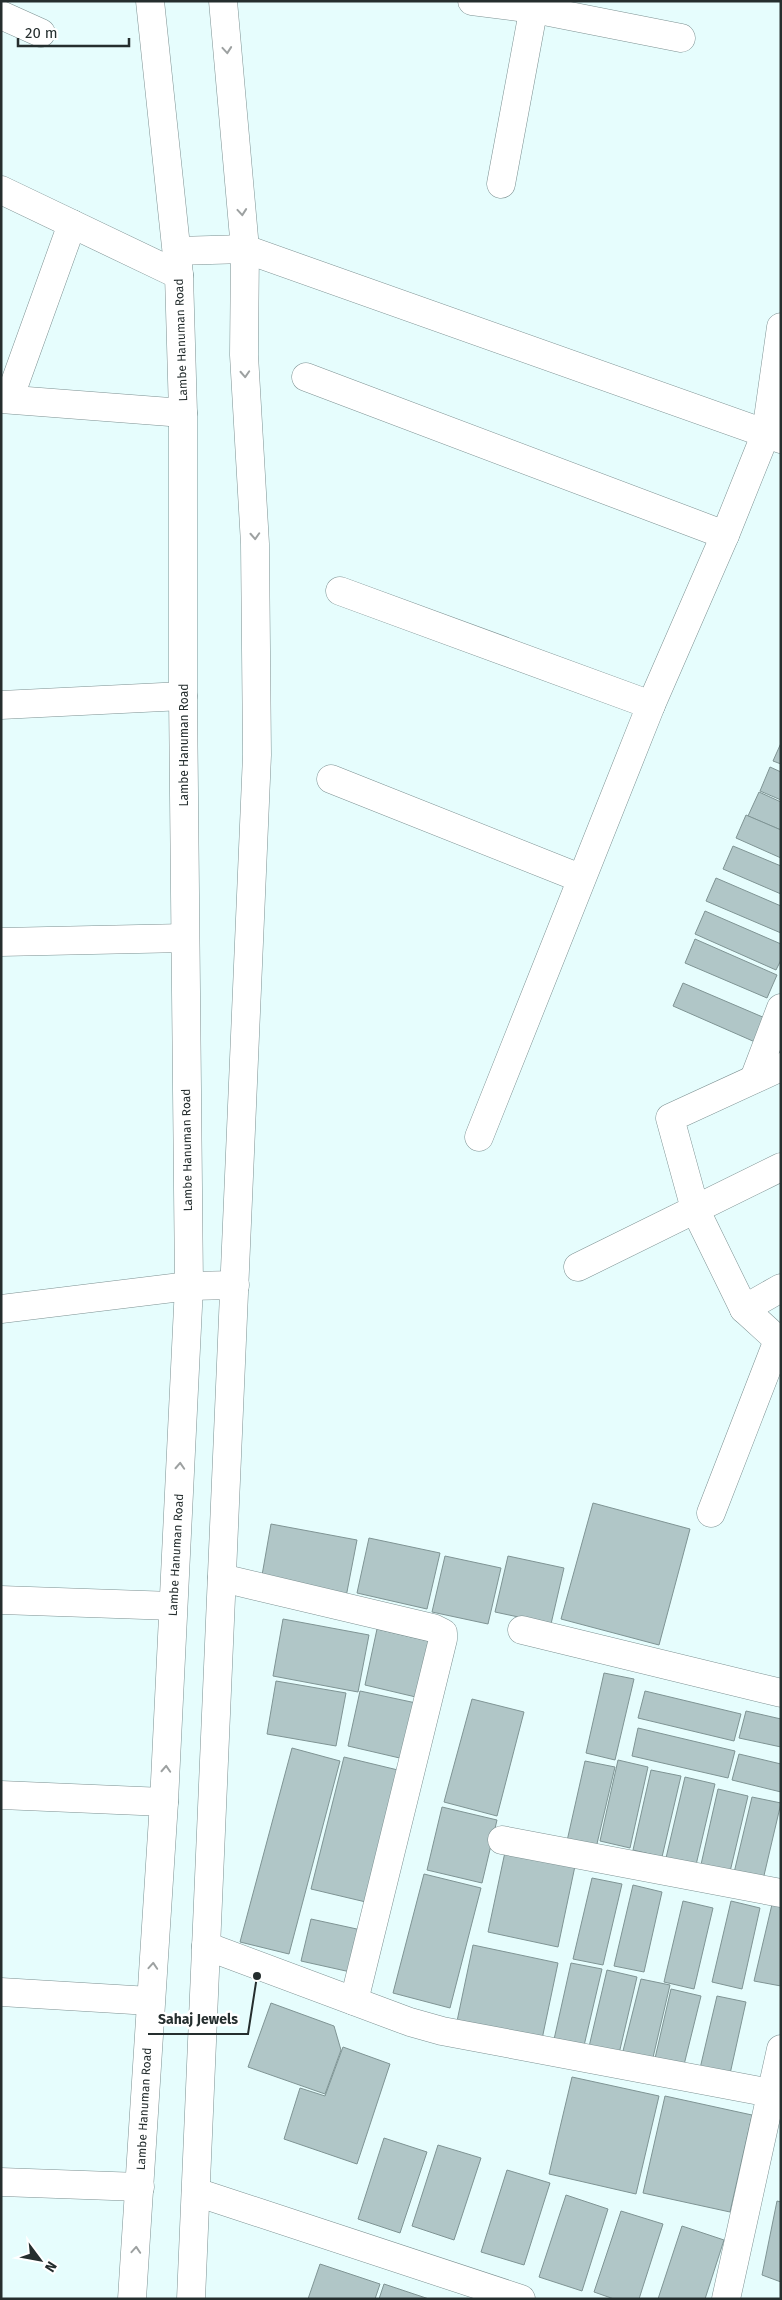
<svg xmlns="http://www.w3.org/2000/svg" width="782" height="2300" viewBox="0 0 782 2300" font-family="'Fira Sans',sans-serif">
	<rect width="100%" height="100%" fill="#e6fdfd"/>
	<!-- building -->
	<g fill="#b0c6c7" stroke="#7f9494">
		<path d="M781 743V764L773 761Z"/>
		<path d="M770 767 781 772V800L760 791Z"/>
		<path d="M759 792 781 802V830L748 816Z"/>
		<path d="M746 815 781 830V858L736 838Z"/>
		<path d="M733 846 781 866V894L723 869Z"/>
		<path d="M716 878 781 906V933L706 901Z"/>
		<path d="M705 911 781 944V960L776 970 695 934Z"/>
		<path d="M695 939 777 975 767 998 685 963Z"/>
		<path d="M683 983 765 1018 755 1042 673 1006Z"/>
		<path d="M593 1503 690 1529 659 1645 561 1619Z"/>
		<path d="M271 1524 357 1540 346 1597 261 1581Z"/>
		<path d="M369 1538 440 1553 427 1609 357 1593Z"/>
		<path d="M445 1556 501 1568 488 1624 432 1612Z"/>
		<path d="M508 1556 564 1568 551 1624 495 1612Z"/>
		<path d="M283 1619 369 1635 358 1692 273 1676Z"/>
		<path d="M377 1629 433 1642 420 1698 365 1685Z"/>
		<path d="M604 1673 634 1679 615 1760 586 1753Z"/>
		<path d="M276 1681 346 1693 336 1746 267 1734Z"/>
		<path d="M360 1691 416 1703 404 1759 348 1746Z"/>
		<path d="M645 1691 741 1714 734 1741 638 1718Z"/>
		<path d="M472 1699 524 1712 497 1816 444 1802Z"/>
		<path d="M746 1711 781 1719V1747L739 1738Z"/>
		<path d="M638 1728 735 1751 728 1778 632 1756Z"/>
		<path d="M292 1748 340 1761 289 1954 240 1942Z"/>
		<path d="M739 1754 781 1764V1792L732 1780Z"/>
		<path d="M344 1757 402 1771 370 1903 311 1889Z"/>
		<path d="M618 1760 648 1767 630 1848 600 1841Z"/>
		<path d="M585 1761 615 1767 596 1848 567 1841Z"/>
		<path d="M651 1770 681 1776 662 1857 633 1850Z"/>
		<path d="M685 1777 715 1784 696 1865 666 1858Z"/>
		<path d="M718 1789 748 1796 729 1876 700 1869Z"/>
		<path d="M752 1797 781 1803 762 1884 733 1877Z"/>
		<path d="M442 1807 497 1820 482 1883 427 1870Z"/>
		<path d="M505 1852 575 1866 558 1947 488 1932Z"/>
		<path d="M424 1874 481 1888 450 2008 393 1993Z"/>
		<path d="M592 1878 622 1884 603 1965 573 1959Z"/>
		<path d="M633 1885 662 1892 644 1972 614 1966Z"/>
		<path d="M773 1900 781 1901V1986L754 1981Z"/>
		<path d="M683 1901 713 1908 694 1989 664 1982Z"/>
		<path d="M731 1901 760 1908 742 1989 712 1982Z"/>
		<path d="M311 1919 366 1931 355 1973 301 1961Z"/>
		<path d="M473 1945 558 1963 541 2044 456 2026Z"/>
		<path d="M571 1963 602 1969 583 2050 553 2044Z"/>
		<path d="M607 1970 637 1977 618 2058 588 2051Z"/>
		<path d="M641 1979 670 1985 651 2066 621 2059Z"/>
		<path d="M671 1989 701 1996 682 2073 653 2067Z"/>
		<path d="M717 1996 746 2002 728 2083 698 2077Z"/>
		<path d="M271 2003 334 2026 341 2050 325 2094 248 2067Z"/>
		<path d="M343 2047 390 2064 357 2164 284 2139 300 2088 325 2096Z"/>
		<path d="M572 2077 659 2096 636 2194 549 2174Z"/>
		<path d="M665 2096 752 2115 730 2212 643 2193Z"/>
		<path d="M384 2138 427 2152 400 2233 358 2219Z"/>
		<path d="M438 2145 481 2158 454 2240 412 2226Z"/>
		<path d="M507 2170 550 2183 524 2265 481 2252Z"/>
		<path d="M566 2195 608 2209 582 2291 539 2277Z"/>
		<path d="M777 2201 781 2202V2282L762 2275Z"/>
		<path d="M621 2211 663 2224 639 2299H614L594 2292Z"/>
		<path d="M682 2226 724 2240 705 2299H658Z"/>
		<path d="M320 2264 380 2284 375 2299H308Z"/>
		<path d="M384 2284 429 2299H379Z"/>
	</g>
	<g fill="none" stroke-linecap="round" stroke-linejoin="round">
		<defs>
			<g id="street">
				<path d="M472 1 534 9 681 38"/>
				<path d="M1 15 41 33"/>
				<path d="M501 184 535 1"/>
				<path d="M1 190 179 275"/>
				<path d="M177 251 245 249 781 439"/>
				<path d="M306 377 725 535"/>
				<path d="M1 399 183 413"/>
				<path d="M9 399 72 224"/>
				<path d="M340 591 651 705"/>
				<path d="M1 705 183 696"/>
				<path d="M331 779 580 878"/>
				<path d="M1 942 185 938"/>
				<path d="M754 1079 781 1008"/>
				<path d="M479 1137 651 705 725 535 766 433 781 327"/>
				<path d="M578 1267 781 1167"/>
				<path d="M1 1309 189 1286 235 1285"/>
				<path d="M744 1309 695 1209 670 1118 781 1067"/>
				<path d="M711 1513 778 1340 744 1309 781 1288"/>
				<path d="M222 1578 433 1628 443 1633V1639L354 2001"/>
				<path d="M1 1600 173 1606"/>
				<path d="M522 1630 781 1693"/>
				<path d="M1 1795 164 1802"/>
				<path d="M502 1840 781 1893"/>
				<path d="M206 1946 410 2022 442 2031 771 2093"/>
				<path d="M1 1992 150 2001"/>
				<path d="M1 2182 140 2187"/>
				<path d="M196 2192 521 2299"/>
				<path d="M726 2299 781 2049"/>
			</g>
			<g id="secondary">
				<path d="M132 2299 164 1802 189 1286 183 696V413L179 275 150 1"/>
				<path d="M191 2299 257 755 255 544 244 355 245 249 223 1"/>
			</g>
		</defs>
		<!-- street casing -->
		<use href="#street" stroke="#7d9192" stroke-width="29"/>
		<!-- secondary casing -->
		<use href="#secondary" stroke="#7d9192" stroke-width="29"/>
		<!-- street -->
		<use href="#street" stroke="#fff" stroke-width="28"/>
		<!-- secondary -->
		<use href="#secondary" stroke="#fff" stroke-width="28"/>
	</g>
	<!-- one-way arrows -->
	<defs><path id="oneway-chevron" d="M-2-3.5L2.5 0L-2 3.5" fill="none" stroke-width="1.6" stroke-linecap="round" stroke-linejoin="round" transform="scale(1.25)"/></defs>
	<g stroke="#9da1a1">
		<use href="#oneway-chevron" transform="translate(227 50) rotate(85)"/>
		<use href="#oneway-chevron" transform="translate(242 212) rotate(85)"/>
		<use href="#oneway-chevron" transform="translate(245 374) rotate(87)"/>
		<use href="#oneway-chevron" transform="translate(255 536) rotate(87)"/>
		<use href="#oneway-chevron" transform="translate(180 1466) rotate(-87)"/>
		<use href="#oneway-chevron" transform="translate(166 1769) rotate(-87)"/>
		<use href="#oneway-chevron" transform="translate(153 1966) rotate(-86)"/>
		<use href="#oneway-chevron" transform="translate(136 2250) rotate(-86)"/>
	</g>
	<g text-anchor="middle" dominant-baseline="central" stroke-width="5" stroke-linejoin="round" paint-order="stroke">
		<!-- street labels -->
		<g font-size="12" fill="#252e2e" stroke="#fff">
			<text transform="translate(181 340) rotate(-92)">Lambe Hanuman Road</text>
			<text transform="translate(184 745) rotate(-90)">Lambe Hanuman Road</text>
			<text transform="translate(187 1150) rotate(-91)">Lambe Hanuman Road</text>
			<text transform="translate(176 1555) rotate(-87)">Lambe Hanuman Road</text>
			<text transform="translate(144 2109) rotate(-87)">Lambe Hanuman Road</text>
		</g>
	</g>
	<!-- callouts -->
	<path fill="none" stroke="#252e2e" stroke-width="2" d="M257 1976L248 2034H148"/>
	<circle fill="#252e2e" stroke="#fff" stroke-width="2" cx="257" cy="1976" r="5"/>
	<g font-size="14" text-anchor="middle" font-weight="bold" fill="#252e2e" stroke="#fff" stroke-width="5" stroke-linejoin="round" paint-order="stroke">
		<text x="198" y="2024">Sahaj Jewels</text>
	</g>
	<!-- border -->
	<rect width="782" height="2300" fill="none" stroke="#252e2e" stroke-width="5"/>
	<!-- north arrow -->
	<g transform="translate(40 2260) rotate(122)" stroke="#ffffff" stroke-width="4" paint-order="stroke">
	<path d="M0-4L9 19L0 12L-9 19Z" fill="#252e2e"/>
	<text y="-8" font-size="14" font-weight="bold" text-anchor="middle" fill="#252e2e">N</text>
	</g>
	<!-- scale -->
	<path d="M18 38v8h111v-8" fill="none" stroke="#252e2e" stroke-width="2.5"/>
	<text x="25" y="38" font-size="15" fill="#252e2e" stroke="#ffffff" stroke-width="4" paint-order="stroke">20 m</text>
</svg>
